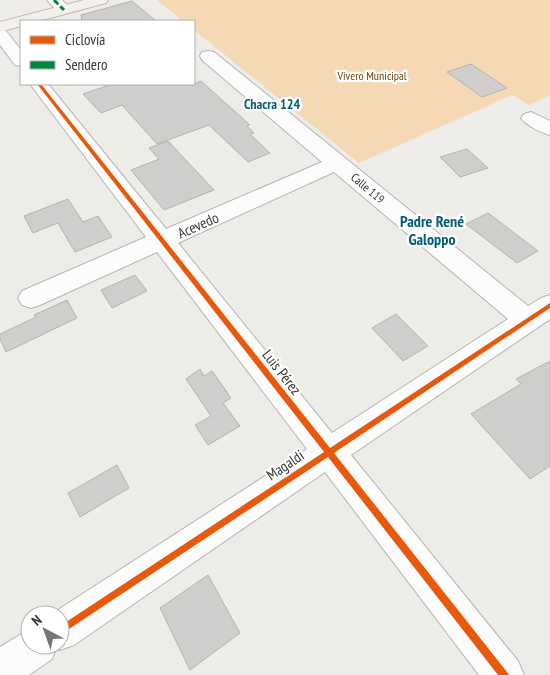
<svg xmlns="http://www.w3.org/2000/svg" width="550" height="675" viewBox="0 0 550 675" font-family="'PT Sans Narrow',sans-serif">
	<rect width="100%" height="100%" fill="#eeece9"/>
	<!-- green -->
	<path fill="#f5d8b4" d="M157 0H550V95L529 105 512 95 359 163 194 30V21H183Z"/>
	<!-- building -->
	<g fill="#d0cecc" stroke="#b5b3b1">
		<path d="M132 1 156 21H82L81 15Z"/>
		<path d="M471 64 507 88 482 97 447 72Z"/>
		<path d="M201 81 250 125 247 126 254 133 250 134 270 153 248 162 209 125 157 144 122 105 101 113 83 94 112 84H194Z"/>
		<path d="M168 141 214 190 164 210 131 170 159 159 149 148Z"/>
		<path d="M467 149 488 168 460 177 440 157Z"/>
		<path d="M68 199 83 222 98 216 112 237 75 252 58 223 33 233 24 216Z"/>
		<path d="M488 213 538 251 517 263 466 224Z"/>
		<path d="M135 275 147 291 112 308 101 290Z"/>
		<path d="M67 300 77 318 6 352 0 339V334L36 317 34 315Z"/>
		<path d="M396 314 428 346 403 361 372 328Z"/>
		<path d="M550 361V466L530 479 471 414 521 384 516 379Z"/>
		<path d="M200 369 204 376 212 371 231 398 223 403 240 426 208 445 195 425 211 416 186 379Z"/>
		<path d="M117 465 129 488 80 517 68 493Z"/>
		<path d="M208 575 240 633 190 670 160 608Z"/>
	</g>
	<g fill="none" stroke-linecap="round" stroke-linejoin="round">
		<defs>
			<g id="minor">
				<path d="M47 0H62L72 10 69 13H59Z"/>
				<path d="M0 29 6 31 21 50V66L15 65 0 45Z"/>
				<path d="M208 51 214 52 528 306 541 298 550 295V319L351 455 518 661 524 675H479L325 472 74 645 60 650 56 649 52 659 29 675H0V647L30 629V645H60V615H50L307 449 157 252 40 305 31 308 22 305 18 298 22 291 146 237 30 84H48L166 229 322 162 202 60 200 56 202 52ZM334 172 508 319 332 433 178 243Z"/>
				<path d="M531 112 550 121V135C540 132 527 126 521 118L524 114Z"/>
			</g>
			<path id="major" d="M84 0H108L106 3 39 21H21V26L0 32V22Z"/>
		</defs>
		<!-- minor casing -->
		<use href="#minor" stroke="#b5b4b2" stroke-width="2"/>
		<!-- major casing -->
		<use href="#major" stroke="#c0b8af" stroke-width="2"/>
		<!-- minor -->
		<use href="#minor" fill="#fcfcfc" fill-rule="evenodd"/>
		<!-- major -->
		<use href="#major" fill="#f3efea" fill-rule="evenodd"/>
		<!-- quiet -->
		<path stroke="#00873e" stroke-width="3" stroke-dasharray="6 3" stroke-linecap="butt" d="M54 0 64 10"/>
		<defs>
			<path id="cycleway" d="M37 84H41L330 448 550 303V308L334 453 507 672 509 675H498L328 457 60 635V626L324 452Z"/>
		</defs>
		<!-- cycleway casing -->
		<use href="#cycleway" stroke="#fff" stroke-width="3"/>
		<!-- cycleway -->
		<use href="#cycleway" fill="#e8590c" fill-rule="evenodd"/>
	</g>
	<g text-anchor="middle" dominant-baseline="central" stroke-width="4.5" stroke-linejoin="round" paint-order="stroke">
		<!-- far-park labels -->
		<g font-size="12" fill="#70480a" stroke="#fff">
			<text x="372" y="75">Vivero Municipal</text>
		</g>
		<!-- far-street labels -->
		<g font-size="12" fill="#373634" stroke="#fff">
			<text transform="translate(368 188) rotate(40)">Calle 119</text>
		</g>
		<!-- far-neighbourhood labels -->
		<g font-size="14" font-weight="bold" fill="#035d72" stroke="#fff">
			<text x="272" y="104">Chacra 124</text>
		</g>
		<!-- street labels -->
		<g font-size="15" fill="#373634" stroke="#fff">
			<text transform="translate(198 225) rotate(-24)">Acevedo</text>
			<text transform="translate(282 372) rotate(52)">Luis Pérez</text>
			<text transform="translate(285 465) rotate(-34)">Magaldi</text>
		</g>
		<!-- neighbourhood labels -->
		<g font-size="16" font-weight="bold" fill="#035d72" stroke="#fff">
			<text x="432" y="221">Padre René<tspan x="432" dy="18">Galoppo</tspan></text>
		</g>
	</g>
	<!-- legend -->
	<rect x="20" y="20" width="175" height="65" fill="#ffffff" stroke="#afafae"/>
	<rect x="30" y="36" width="25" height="8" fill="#e8590c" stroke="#afafae"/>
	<text x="65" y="45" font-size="15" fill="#373634">Ciclovía</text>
	<rect x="30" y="61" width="25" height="8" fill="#00873e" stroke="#afafae"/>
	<text x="65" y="70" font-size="15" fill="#373634">Sendero</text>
	<!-- north arrow -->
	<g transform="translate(45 630) rotate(319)"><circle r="24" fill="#ffffff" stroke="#afafae"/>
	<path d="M0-4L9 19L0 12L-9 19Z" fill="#777673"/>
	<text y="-8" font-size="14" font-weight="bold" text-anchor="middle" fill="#373634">N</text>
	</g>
</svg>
